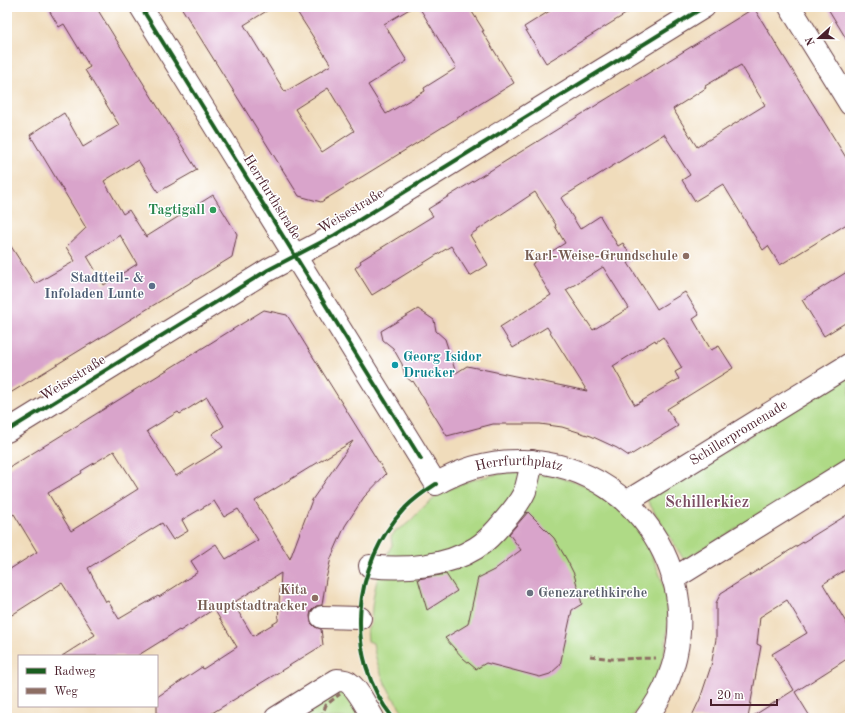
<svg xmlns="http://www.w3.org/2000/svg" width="857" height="725" viewBox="0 0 857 725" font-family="'Old Standard TT',serif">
	<rect width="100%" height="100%" fill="#fff"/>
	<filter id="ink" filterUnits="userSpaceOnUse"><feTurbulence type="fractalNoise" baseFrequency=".025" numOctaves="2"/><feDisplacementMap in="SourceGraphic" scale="8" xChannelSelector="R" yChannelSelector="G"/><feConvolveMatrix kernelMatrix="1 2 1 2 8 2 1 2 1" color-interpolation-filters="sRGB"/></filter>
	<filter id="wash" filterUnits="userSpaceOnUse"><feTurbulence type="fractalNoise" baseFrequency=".012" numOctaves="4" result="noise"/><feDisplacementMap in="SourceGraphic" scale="16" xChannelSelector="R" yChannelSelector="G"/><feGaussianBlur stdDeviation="0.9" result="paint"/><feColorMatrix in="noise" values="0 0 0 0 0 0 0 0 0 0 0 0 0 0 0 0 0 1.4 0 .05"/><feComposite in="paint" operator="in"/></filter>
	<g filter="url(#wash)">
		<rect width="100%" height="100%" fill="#f0dcbb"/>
		<!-- green -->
		<g fill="#afda86" stroke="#7c7c58">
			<path d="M850 373V461L684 560 647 500Z"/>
			<path d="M514 472 554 476 598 489C599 491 600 495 602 497 608 505 622 505 628 513 633 519 636 527 640 534 648 547 655 561 660 575 677 622 665 681 631 718H408C390 696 377 672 373 643L368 641 367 629 371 625C371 596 378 570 392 545L391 537 396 530C408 527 416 513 426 505 451 484 482 475 514 472Z"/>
			<path d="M334 691H342L344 692 360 718H290Z"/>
		</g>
		<g id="blocks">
			<!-- building -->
			<g fill="#d9a4cb" fill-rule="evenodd">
				<path d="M47 7H96L197 170 158 192 138 160 104 181 123 214 129 210 146 237 213 195 237 234 232 257 7 395V240L35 284 75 261 66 247 86 228 30 135 64 113 83 147 119 125 85 70 90 67 64 24 59 27ZM120 235 137 264 104 285 87 256Z"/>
				<path d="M181 7H273L244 25 285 92 331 65 294 7H413L384 24 407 61 368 85 386 114 425 91 424 88 456 68 419 7H469L484 31H482L514 83 321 202 299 196ZM328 88 354 131 322 152 295 109Z"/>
				<path d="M556 7H637L546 63 524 27Z"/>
				<path d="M827 7H850V45Z"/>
				<path d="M754 8 850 164V222L780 265 768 246 763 250 723 184 695 201 682 180 690 175 664 134 561 198 580 229 600 216 618 246 623 243 633 260 628 263 657 309 685 292 699 315 693 319 711 350 719 346 733 368 667 409 678 426 629 456 617 448 591 436 562 427 540 424H493L447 436 413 381 412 382 405 376 402 364 393 348 383 340 381 331 418 309 434 320 436 331 445 339 456 373 467 366 587 391 547 327 513 348 500 327 551 295 532 264 565 243 555 226 556 225 535 192 470 235 488 265 470 276 451 246 372 295 355 268 361 263 360 261 433 216 428 209ZM741 65 765 105 697 147 673 109 706 88 705 86ZM603 267 629 308 593 330 566 290ZM663 337 682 368 675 372 679 379 635 405 613 366 655 340 656 342Z"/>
				<path d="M850 270V320L824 336 802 300Z"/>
				<path d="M264 310 287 315 386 474 364 497 345 526 331 558 326 579 322 605 316 606 311 611 310 616 311 623 315 627 321 629 323 645 204 718H157V697L202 667 203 669 237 647 214 609 180 631 179 630 137 656H62L95 635 62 583 7 618V571L37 552 14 514 7 519V469ZM207 397 224 426 212 434 223 447 176 476 147 431 178 412 180 414ZM353 441 312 500 290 559 255 501ZM114 451 138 489 71 531 48 493 82 473 81 471ZM214 501 224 517 238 509 258 540 226 559 216 544 191 561 198 572 159 597 158 596 119 619 108 601 106 602 88 568 162 523 173 540 188 531 182 520ZM281 573 278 621 253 636 233 603Z"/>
				<path d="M528 512 554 538 567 560 574 574 582 604 572 610 560 665 550 674 540 677 486 663 476 669 463 658 445 638 468 624 478 578 494 570 521 550 509 534Z"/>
				<path d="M850 513V567L823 584 850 629V657L795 692 811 718H750L794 690 772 654 807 633 787 600 760 617 757 644 761 646 748 718H691L700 699 711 666 716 639V603L721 593Z"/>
				<path d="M446 574 457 591 427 610 418 579Z"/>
			</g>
		</g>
	</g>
	<g filter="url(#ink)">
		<use href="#blocks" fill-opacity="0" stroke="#633b41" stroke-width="1"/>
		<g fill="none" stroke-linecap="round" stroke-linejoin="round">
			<defs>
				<g id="minor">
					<path id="s1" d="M141 7 436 484C463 468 492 460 523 461 653 465 726 614 646 718"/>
					<path d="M790 7 850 104"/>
					<path d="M7 431 268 270 335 235 704 7"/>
					<path id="s2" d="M626 502 850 364"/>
					<path d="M370 566C403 570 446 567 476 548 487 541 496 531 504 521 512 512 520 502 525 491 528 482 530 471 532 461"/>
					<path d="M673 579 850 469"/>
					<path d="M322 617 360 618"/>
					<path d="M276 718 337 680C341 680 346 680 349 683 358 689 367 708 373 718"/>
				</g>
			</defs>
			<!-- minor casing -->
			<use href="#minor" stroke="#633b41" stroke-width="24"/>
			<!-- minor -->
			<use href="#minor" stroke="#fff" stroke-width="22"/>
			<!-- quiet -->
			<g stroke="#8d6e63" stroke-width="3" stroke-dasharray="6 3" stroke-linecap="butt">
				<path d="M590 656 612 659 656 658"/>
				<path d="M321 718 326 705 340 694"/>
			</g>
			<defs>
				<g id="cycleway">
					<path d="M141 7 421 459"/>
					<path d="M7 431 268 270 335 235 704 7"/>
					<path d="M393 718C343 656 352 565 405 508 414 499 425 491 436 484"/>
				</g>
			</defs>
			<!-- cycleway casing -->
			<use href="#cycleway" stroke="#fff" stroke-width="6"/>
			<!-- cycleway -->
			<use href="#cycleway" stroke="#1b5e20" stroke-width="4"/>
		</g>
	</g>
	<!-- markers -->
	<circle fill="#2e9e5b" stroke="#fff" stroke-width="1.5" cx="213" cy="210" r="4"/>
	<g fill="#8d6e63" stroke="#fff" stroke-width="1.5">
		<circle cx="686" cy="256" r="4"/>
		<circle cx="315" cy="598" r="4"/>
	</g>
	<circle fill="#5c6f8a" stroke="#fff" stroke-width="1.5" cx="152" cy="286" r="4"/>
	<circle fill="#0f9aa8" stroke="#fff" stroke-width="1.5" cx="395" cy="365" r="4"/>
	<circle fill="#6b7280" stroke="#fff" stroke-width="1.5" cx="530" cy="593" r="4"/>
	<g text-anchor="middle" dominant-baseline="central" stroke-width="3" stroke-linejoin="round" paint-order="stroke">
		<!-- street labels -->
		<g font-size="14" fill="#4a1f2b" stroke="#fff">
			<text transform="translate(272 197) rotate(58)">Herrfurthstraße</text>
			<text transform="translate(351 211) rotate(-31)">Weisestraße</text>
			<text transform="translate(73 378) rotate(-32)">Weisestraße</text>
			<text stroke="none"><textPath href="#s2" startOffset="132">Schillerpromenade</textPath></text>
			<text stroke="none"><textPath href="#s1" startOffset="648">Herrfurthplatz</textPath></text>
		</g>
		<!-- leisure labels -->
		<g font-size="14" font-weight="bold" fill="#27864d" stroke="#fff" text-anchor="end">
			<text x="205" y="210">Tagtigall</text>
		</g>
		<!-- education labels -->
		<g font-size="14" font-weight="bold" fill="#785e54" stroke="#fff" text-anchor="end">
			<text x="678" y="256">Karl-Weise-Grundschule</text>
			<text x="307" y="590">Kita<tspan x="307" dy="16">Hauptstadtracker</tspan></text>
		</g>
		<!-- service labels -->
		<g font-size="14" font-weight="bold" fill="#4e5e75" stroke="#fff" text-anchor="end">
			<text x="144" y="278">Stadtteil- &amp;<tspan x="144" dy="16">Infoladen Lunte</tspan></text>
		</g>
		<!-- culture labels -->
		<g font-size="14" font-weight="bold" fill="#0d838f" stroke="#fff" text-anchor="start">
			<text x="403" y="357">Georg Isidor<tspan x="403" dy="16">Drucker</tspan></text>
		</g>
		<!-- worship labels -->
		<g font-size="14" font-weight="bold" fill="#5b616d" stroke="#fff" text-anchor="start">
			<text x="538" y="593">Genezarethkirche</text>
		</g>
		<!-- quarter labels -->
		<g font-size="16" font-weight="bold" fill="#7c4e63" stroke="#fff">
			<text x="707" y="503">Schillerkiez</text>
		</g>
	</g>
	<!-- margin -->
	<rect width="857" height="725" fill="none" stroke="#fff" stroke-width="24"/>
	<!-- legend -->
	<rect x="18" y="655" width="140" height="52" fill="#ffffff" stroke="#b7a5aa"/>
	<rect x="26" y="668" width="20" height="6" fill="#1b5e20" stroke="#b7a5aa"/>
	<text x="54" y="675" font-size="12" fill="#4a1f2b">Radweg</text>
	<rect x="26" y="688" width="20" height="6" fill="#8d6e63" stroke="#b7a5aa"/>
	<text x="54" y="695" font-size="12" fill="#4a1f2b">Weg</text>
	<!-- north arrow -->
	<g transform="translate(819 38) rotate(249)" stroke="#ffffff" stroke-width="3" paint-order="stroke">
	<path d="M0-3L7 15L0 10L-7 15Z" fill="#4a1f2b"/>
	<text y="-6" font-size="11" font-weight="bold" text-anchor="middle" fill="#4a1f2b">N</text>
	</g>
	<!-- scale -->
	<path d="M711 699v6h66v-6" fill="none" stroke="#4a1f2b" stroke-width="2"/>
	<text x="717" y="699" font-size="12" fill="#4a1f2b" stroke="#ffffff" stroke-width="3" paint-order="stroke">20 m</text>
</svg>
